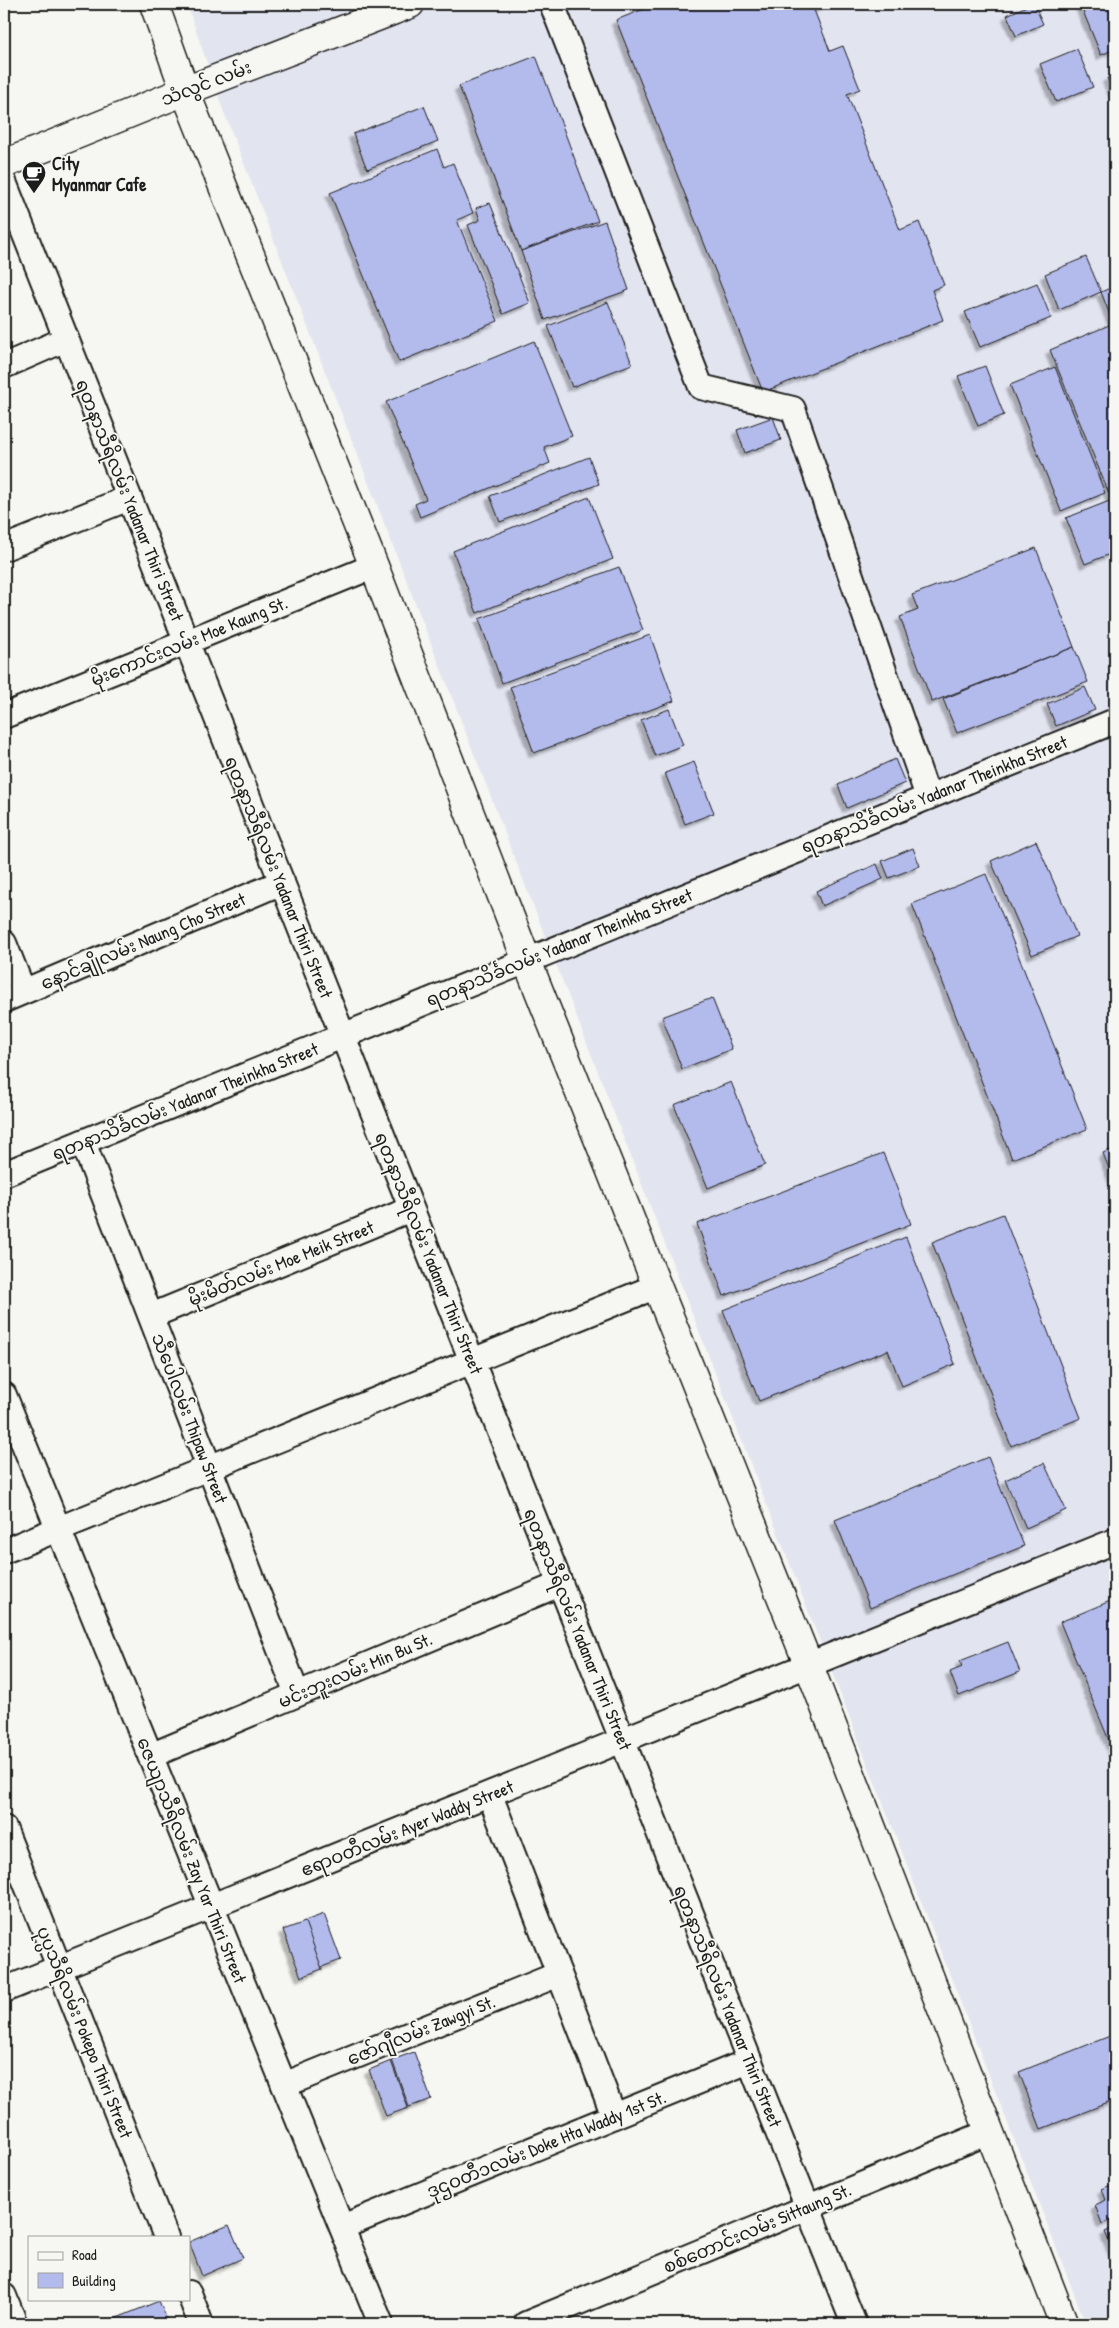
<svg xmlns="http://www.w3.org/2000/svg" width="1119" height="2328" viewBox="0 0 1119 2328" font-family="'Patrick Hand','Noto Sans Myanmar',sans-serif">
	<defs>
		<filter id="shadow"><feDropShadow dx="-4.5" dy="4.5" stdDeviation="1" flood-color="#0004"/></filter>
	</defs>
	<rect width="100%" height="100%" fill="#f6f6f2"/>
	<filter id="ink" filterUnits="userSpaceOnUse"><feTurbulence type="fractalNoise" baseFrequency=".02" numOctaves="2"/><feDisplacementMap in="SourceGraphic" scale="10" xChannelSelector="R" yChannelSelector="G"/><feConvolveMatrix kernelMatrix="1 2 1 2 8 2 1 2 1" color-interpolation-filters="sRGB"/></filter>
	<g filter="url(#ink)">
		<!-- built -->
		<path fill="#e2e4f0" d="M187 4H1115V2324H1086L222 107Z"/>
		<!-- building -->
		<g fill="#b3bbed" stroke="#1c1c1c" filter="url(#shadow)">
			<path d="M657 4H829L814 10 830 51 843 46 860 89 847 94 900 230 919 222 944 285 932 290 943 320 763 392 616 20Z"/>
			<path d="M1031 4H1034L1043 24 1016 36 1007 15Z"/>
			<path d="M1080 4H1115V49L1101 55Z"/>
			<path d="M1077 49 1093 87 1056 102 1040 64Z"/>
			<path d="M536 56 598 221 521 251 459 86Z"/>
			<path d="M1115 74V96L1107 78Z"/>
			<path d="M424 106 438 141 367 169 353 134Z"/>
			<path d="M437 149 444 167 453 163 473 213 457 220 498 321 399 362 330 193Z"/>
			<path d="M490 203 530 303 503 314 468 225 480 220 476 208Z"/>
			<path d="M605 221 629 290 545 320 521 251Z"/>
			<path d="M1086 257 1101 292 1059 310 1045 274Z"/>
			<path d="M1037 283 1051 318 980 347 965 312Z"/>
			<path d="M1115 286V328L1101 292Z"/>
			<path d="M608 302 632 364 572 387 548 326Z"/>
			<path d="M1114 323 1115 327V508L1050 350Z"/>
			<path d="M534 341 572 436 544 447 550 463 420 517 415 504 426 499 386 402Z"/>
			<path d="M985 366 1004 415 978 426 958 376Z"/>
			<path d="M1055 367 1105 493 1061 511 1010 385Z"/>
			<path d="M773 417 781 440 745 453 737 430Z"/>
			<path d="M589 457 599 484 500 522 490 496Z"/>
			<path d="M589 497 613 559 477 613 453 551Z"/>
			<path d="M1112 500 1115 509V552L1085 564 1066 518Z"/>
			<path d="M1036 548 1074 647 932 702 900 617 918 610 912 595Z"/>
			<path d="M619 567 643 630 502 683 479 619Z"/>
			<path d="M650 635 674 701 534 753 510 687Z"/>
			<path d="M1074 647 1088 682 957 733 943 699Z"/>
			<path d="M1085 687 1095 710 1056 726 1047 704Z"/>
			<path d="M669 709 683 745 655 756 641 720Z"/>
			<path d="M895 759 905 783 847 808 838 785Z"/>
			<path d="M694 762 714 813 685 824 665 773Z"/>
			<path d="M1036 841 1077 936 1032 955 991 861Z"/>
			<path d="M913 848 920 866 889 878 882 861Z"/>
			<path d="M877 864 883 879 822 906 816 891Z"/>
			<path d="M986 874 1087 1129 1012 1159 912 904Z"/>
			<path d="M712 998 732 1049 682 1069 662 1017Z"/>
			<path d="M731 1082 765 1165 708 1188 674 1105Z"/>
			<path d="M1115 1148V1184L1103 1153Z"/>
			<path d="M883 1153 911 1224 724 1296 697 1224Z"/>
			<path d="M1003 1214 1081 1418 1011 1446 932 1242Z"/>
			<path d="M906 1237 955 1364 902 1386 888 1350 759 1401 723 1310Z"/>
			<path d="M988 1457 1024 1546 870 1608 835 1520Z"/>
			<path d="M1044 1463 1066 1510 1026 1528 1005 1480Z"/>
			<path d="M1115 1599V1755L1060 1622Z"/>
			<path d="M1008 1642 1020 1672 959 1696 950 1672 962 1667 960 1661Z"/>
			<path d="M324 1914 341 1960 319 1968 302 1922Z"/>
			<path d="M305 1922 322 1969 301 1977 283 1930Z"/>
			<path d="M1115 2034V2100L1041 2129 1019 2072Z"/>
			<path d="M414 2052 431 2099 409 2107 392 2060Z"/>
			<path d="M391 2061 408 2108 386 2116 369 2070Z"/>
			<path d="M1113 2184 1115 2189V2218L1102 2224 1095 2205 1106 2200 1102 2189Z"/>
			<path d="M229 2225 243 2258 202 2276 189 2242Z"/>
			<path d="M1115 2227V2253H1114L1105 2232Z"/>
			<path d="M159 2301 169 2324H108L107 2322Z"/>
		</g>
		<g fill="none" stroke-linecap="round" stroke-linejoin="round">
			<defs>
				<g id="street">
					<path d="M552 4 701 387 793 409 928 797"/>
					<path d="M4 182 854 2324"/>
					<path d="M4 366 66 339"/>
					<path d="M4 548 129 498"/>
					<path d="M4 716 374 566"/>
					<path d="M4 943 23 991"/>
					<path d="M4 1000 282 882"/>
					<path d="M83 1142 297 1694"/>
					<path d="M4 1174 1115 721"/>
					<path d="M151 1316 411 1209"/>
					<path d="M4 1395 381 2324"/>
					<path d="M4 1551 657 1286"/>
					<path d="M150 1756 560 1584"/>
					<path d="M490 1795 614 2116"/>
					<path d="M4 1828 166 2237"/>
					<path d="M4 1990 1115 1541"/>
					<path d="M284 2085 559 1974"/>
					<path d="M342 2227 749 2061"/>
					<path d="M189 2293 201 2324"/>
					<path d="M4 2296 15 2324"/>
					<path d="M526 2324 989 2132"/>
				</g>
				<g id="secondary">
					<path d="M154 4 185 91 374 566 527 961 809 1666 1064 2324"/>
					<path d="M4 164 185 91 410 4"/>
				</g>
			</defs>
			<!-- street casing -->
			<use href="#street" stroke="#1c1c1c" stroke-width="28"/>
			<!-- secondary casing -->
			<use href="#secondary" stroke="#1c1c1c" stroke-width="31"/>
			<!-- street -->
			<use href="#street" stroke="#f6f6f2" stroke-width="24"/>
			<!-- secondary -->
			<use href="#secondary" stroke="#f6f6f2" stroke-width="28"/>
		</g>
	</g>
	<!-- icons -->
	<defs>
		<symbol id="cafe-pin" viewBox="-11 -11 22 30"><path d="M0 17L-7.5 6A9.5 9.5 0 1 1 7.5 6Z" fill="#1c1c1c" stroke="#f6f6f2"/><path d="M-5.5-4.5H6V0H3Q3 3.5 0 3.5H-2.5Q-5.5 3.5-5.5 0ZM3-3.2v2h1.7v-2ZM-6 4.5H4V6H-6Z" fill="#fff"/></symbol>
	</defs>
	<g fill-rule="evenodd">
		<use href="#cafe-pin" x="20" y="159" width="28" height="38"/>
	</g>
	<g text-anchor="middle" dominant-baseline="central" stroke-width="4" stroke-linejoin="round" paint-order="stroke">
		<!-- street labels -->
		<g font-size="18" fill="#1c1c1c" stroke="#f6f6f2">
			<text transform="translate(206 83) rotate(-21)">သံလွင် လမ်း</text>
			<text transform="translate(130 500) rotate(68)">ရတနာသီရိလမ်း Yadanar Thiri Street</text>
			<text transform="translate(189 641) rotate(-22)">မိုးကောင်းလမ်း Moe Kaung St.</text>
			<text transform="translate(934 794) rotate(-22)">ရတနာသိင်္ခလမ်း Yadanar Theinkha Street</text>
			<text transform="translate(279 877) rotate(68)">ရတနာသီရိလမ်း Yadanar Thiri Street</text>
			<text transform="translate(143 941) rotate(-23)">နောင်ချိုလမ်း Naung Cho Street</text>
			<text transform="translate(559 947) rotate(-22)">ရတနာသိင်္ခလမ်း Yadanar Theinkha Street</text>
			<text transform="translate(185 1101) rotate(-22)">ရတနာသိင်္ခလမ်း Yadanar Theinkha Street</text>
			<text transform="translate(429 1253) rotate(68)">ရတနာသီရိလမ်း Yadanar Thiri Street</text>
			<text transform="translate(281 1263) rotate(-22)">မိုးမိတ်လမ်း Moe Meik Street</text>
			<text transform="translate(190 1418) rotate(69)">သီပေါလမ်း Thipaw Street</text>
			<text transform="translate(578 1629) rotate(68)">ရတနာသီရိလမ်း Yadanar Thiri Street</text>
			<text transform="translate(355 1670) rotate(-23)">မင်းဘူးလမ်း Min Bu St.</text>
			<text transform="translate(407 1828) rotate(-22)">ဧရာဝတီလမ်း Ayer Waddy Street</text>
			<text transform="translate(192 1860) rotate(68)">ဇေယျာသီရိလမ်း Zay Yar Thiri Street</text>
			<text transform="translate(728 2006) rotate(68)">ရတနာသီရိလမ်း Yadanar Thiri Street</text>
			<text transform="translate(421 2030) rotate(-22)">ဇော်ဂျီလမ်း Zawgyi St.</text>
			<text transform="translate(85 2032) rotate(68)">ပုပ္ပသီရိလမ်း Pokepo Thiri Street</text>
			<text transform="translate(546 2144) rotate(-22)">ဒုဌဝတီ၁လမ်း Doke Hta Waddy 1st St.</text>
			<text transform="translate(757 2228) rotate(-23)">စစ်တောင်းလမ်း Sittaung St.</text>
		</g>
		<!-- poi labels -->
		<g font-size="18" font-weight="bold" fill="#1c1c1c" stroke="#f6f6f2" text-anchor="start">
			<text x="52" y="163">City<tspan x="52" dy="21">Myanmar Cafe</tspan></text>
		</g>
	</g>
	<!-- margin -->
	<rect width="1119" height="2328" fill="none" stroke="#f6f6f2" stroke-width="20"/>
	<rect x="10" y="10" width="1099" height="2308" fill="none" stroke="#1c1c1c" stroke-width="2" filter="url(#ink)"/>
	<!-- legend -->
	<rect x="28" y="2236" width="162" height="65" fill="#f6f6f2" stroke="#9f9f9c"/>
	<rect x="38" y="2252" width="25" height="8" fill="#f6f6f2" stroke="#9f9f9c"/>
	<text x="72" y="2260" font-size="15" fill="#1c1c1c">Road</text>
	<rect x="38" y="2273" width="25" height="15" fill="#b3bbed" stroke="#9f9f9c"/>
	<text x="72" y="2286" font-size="15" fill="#1c1c1c">Building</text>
</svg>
